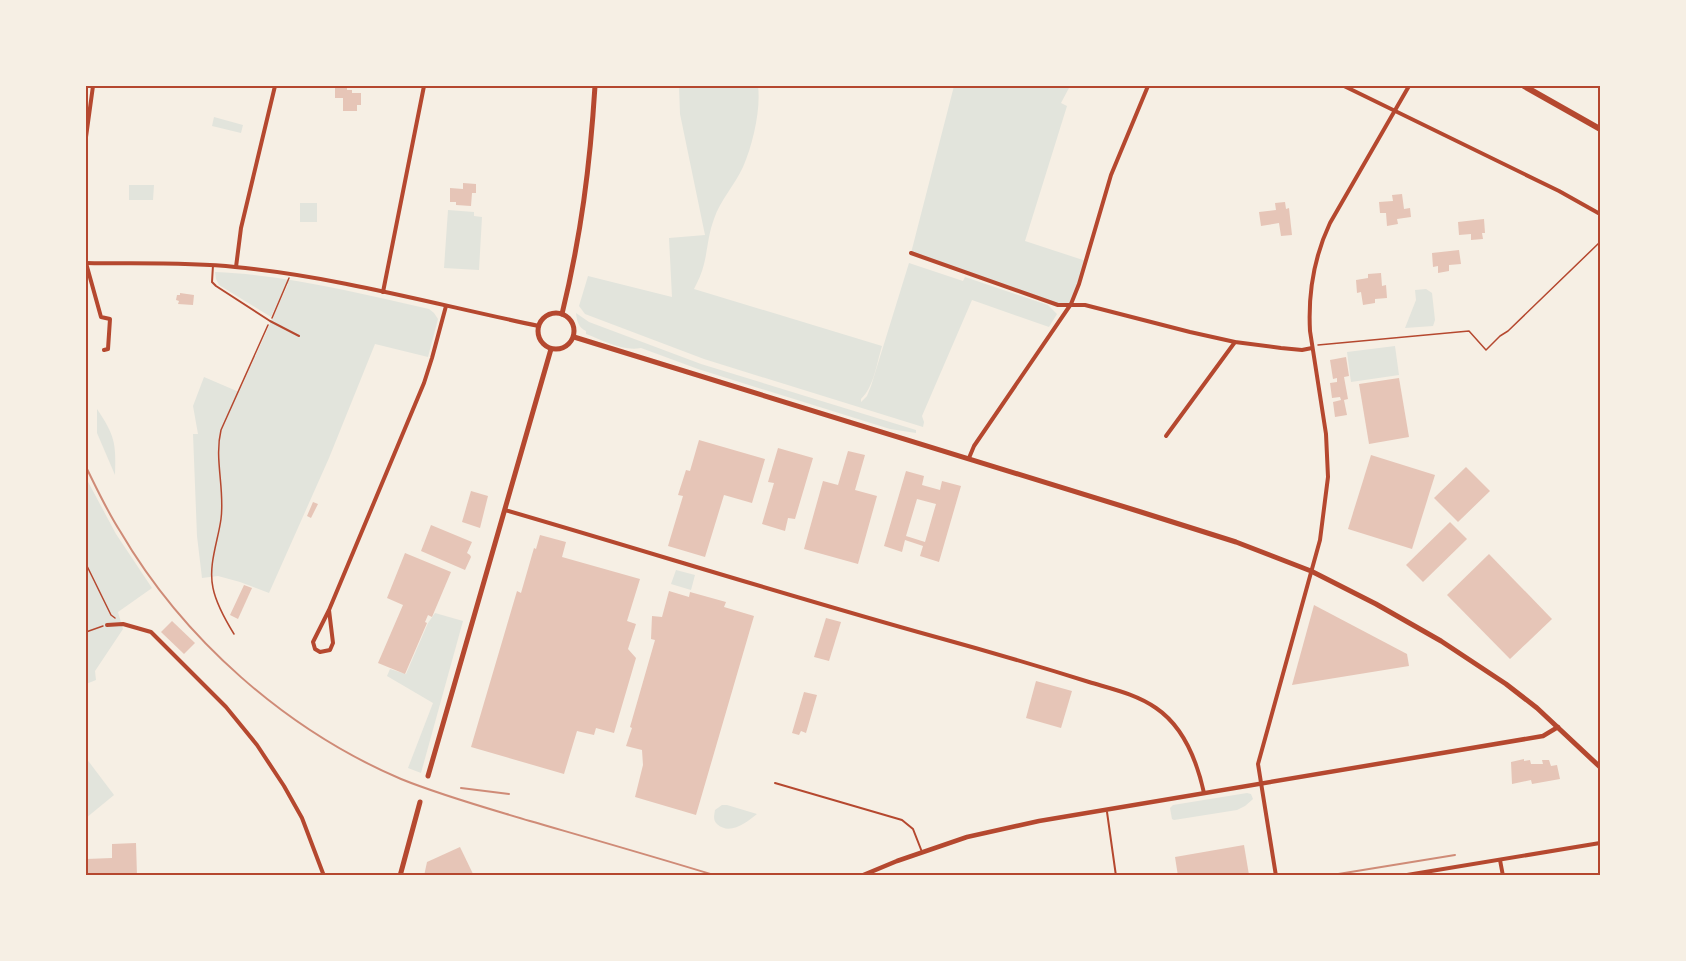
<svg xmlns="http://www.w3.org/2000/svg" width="1686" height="961" viewBox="0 0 1686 961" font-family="'Noto Sans',sans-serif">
	<rect width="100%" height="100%" fill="#f6efe4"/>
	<!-- green -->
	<g fill="#e2e4dc">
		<path d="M679 86H758C761 109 753 144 743 167 735 185 720 200 714 219 708 235 708 248 704 264 702 273 698 281 694 289L882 346C877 362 874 387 861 399V402L867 396 871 386 909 263 963 281 965 277 1048 305 1057 314 1049 327 972 300 922 416 924 422 923 427 704 359 585 314 579 306 588 276 672 297 669 238 705 235 680 114Z"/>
		<path d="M954 86H1070L1061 103 1067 106 1025 241 1086 261 1071 304 1058 305 911 253Z"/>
		<path d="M214 117 243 125 241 133 212 126Z"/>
		<path d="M129 185H154L153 200H129Z"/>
		<rect x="300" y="203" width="17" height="19"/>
		<path d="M448 210 474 212V216L482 217 479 270 444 268Z"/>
		<path d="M215 272C288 275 358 293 429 309L434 313 438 319 428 357 375 344 329 458 269 593 240 582 218 576 202 578 197 536 193 434H198L193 406 204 377 239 392 288 284H286L271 317 219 285 216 279Z"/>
		<path d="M1426 289 1432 293 1435 320 1433 326 1405 328 1416 300 1415 290Z"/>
		<path d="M576 313 589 322 701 364 916 430V433L890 429 698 369 641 348C624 352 602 340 586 334V331C578 327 577 321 576 313Z"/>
		<path d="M1395 346 1399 375 1351 382 1347 352Z"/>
		<path d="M97 409C115 436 116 443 115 475L97 433Z"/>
		<path d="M86 478 116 534 152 588 118 612 123 629 95 671 96 680 86 684Z"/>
		<path d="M676 570 695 575 691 590 671 584Z"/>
		<path d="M435 613 463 621 421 773 408 768 433 703 387 676 390 669 406 674 428 623Z"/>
		<path d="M86 758 114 795 86 818Z"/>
		<path d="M1247 793 1251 794 1253 799 1245 806 1237 810 1174 820 1172 819 1170 808 1173 805Z"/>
		<path d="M722 805H727L757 814C747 822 730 836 717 824 713 820 714 816 715 810Z"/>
	</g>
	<!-- building -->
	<g fill="#e6c5b7" fill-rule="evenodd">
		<path d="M335 86H347V90H352V93H361V105H357V111H343V98H335Z"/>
		<path d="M463 183 476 184V193H472L471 206 456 205V202H450V188L463 189Z"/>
		<path d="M1402 194 1404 209 1410 208 1411 217 1397 219 1398 224 1387 226 1386 213H1380L1379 202 1393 201 1392 195Z"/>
		<path d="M1285 202 1286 209 1289 208 1292 235 1281 236 1279 223 1261 226 1259 212 1276 210 1275 203Z"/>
		<path d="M1484 219 1485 233H1482L1483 239 1471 240V234L1459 235 1458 222Z"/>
		<path d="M1459 250 1461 264 1449 265V271L1438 273V266L1433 267 1432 253Z"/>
		<path d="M1381 273 1382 286 1386 285 1387 298 1375 299V303L1363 305 1361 292 1357 293 1356 280 1368 278V274Z"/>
		<path d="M180 293 194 295 193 305 178 304 179 301 176 300 177 295H180Z"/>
		<path d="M1346 357 1349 376 1344 377 1348 399 1344 400 1347 415 1335 417 1333 402 1341 400 1340 397 1332 398 1330 383 1337 382V378L1333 379 1330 360Z"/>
		<path d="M1399 378 1409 437 1369 444 1359 384Z"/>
		<path d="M699 440 765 459 752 503 724 495 705 557 668 546 683 496 678 495 686 470 690 471Z"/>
		<path d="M778 448 813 458 795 519 788 518 785 531 762 524 774 483 768 482Z"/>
		<path d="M848 451 865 455 855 490 877 496 858 564 804 549 823 481 838 485Z"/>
		<path d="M1371 455 1435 475 1412 549 1348 529Z"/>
		<path d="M1466 467 1490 491 1458 522 1434 498Z"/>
		<path d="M906 471 924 476 922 485 940 490 942 481 961 486 939 562 920 556 923 546 905 540 902 552 884 546ZM917 499 936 504 925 542 906 536Z"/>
		<path d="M471 491 488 496 480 528 462 522Z"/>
		<path d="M313 502 318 504 311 518 307 516Z"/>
		<path d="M1450 522 1467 539 1423 582 1406 565Z"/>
		<path d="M431 525 472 542 467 553 470 555 471 557 465 570 421 551Z"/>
		<path d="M540 535 566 542 562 557 640 579 627 621 636 624 628 649 636 658 614 733 596 728 594 735 577 731 564 774 471 747 517 591 521 593 534 548 536 549Z"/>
		<path d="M405 553 451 572 432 617 428 615 425 622 427 623 405 674 378 663 403 605 387 598Z"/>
		<path d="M1489 554 1552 619 1510 659 1447 595Z"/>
		<path d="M244 585 252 588 238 619 230 615Z"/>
		<path d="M669 591 689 597 690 592 726 602 724 607 754 616 696 815 635 797 643 765 642 750 626 746 632 728 630 727 655 640 651 639 652 616 662 617Z"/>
		<path d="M1314 605 1407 654 1409 666 1292 685Z"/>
		<path d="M826 618 841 622 829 661 814 657Z"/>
		<path d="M172 621 195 643 184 654 161 632Z"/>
		<path d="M1036 681 1072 691 1061 728 1026 718Z"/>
		<path d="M804 692 817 695 806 733 801 731 799 735 792 733Z"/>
		<path d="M1524 759V761L1530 760 1531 764H1543L1542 760H1549L1551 766 1557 765 1560 779 1532 784 1531 780 1512 784 1511 762Z"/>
		<path d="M136 843 137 876H86V859L112 858V844Z"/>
		<path d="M1244 845 1249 875 1178 876 1175 857Z"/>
		<path d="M460 847 474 876H424L427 862Z"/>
	</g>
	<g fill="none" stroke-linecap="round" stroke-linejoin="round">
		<!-- path -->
		<g stroke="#b5482f" stroke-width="1.5">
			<path d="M272 318 289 278"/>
			<path d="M1318 345 1469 331 1486 350 1500 336 1508 331 1600 242"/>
			<path d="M86 564 111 615 115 618"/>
			<path d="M86 632 103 626"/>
			<path d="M234 634C226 621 216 603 213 588 208 565 218 541 221 519 225 489 214 459 221 430L268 325"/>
		</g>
		<!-- service -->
		<g stroke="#b5482f" stroke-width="2">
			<path d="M213 265 212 282 216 286 270 321 299 336"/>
			<path d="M775 783 902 820 913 829 922 852"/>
			<path d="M1107 812 1116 876"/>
		</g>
		<!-- minor -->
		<g stroke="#b5482f" stroke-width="4">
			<path d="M1344 86 1559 191 1600 214"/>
			<path d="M86 137 93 86"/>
			<path d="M86 243V263L101 317 110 319 108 349 104 350"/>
			<path d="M911 253 1058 305H1085L1190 332 1235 342 1281 348 1302 350 1312 348"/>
			<path d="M86 263C135 264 186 262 235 267 338 277 438 305 539 326"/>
			<path d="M236 267 241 228 275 86"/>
			<path d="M383 292 424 86"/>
			<path d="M1166 436 1235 342"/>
			<path d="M969 458 974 446 1071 304 1079 284 1111 175 1148 86"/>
			<path d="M505 510C649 552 792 597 936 637 987 651 1038 666 1089 682 1112 689 1136 694 1156 708 1184 727 1197 761 1204 793"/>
			<path d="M329 610 333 643 330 650 320 652 315 649 313 642 329 610 424 383 432 358 446 306"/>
			<path d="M107 625 123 624 151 632 226 707 257 745 284 786 302 818 324 876"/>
			<path d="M1500 860 1503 876"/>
			<path d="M1276 876 1258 764 1320 540 1328 477 1326 434 1310 331C1308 294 1314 257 1330 223L1409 86"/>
			<path d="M1401 876 1600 843"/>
		</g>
		<!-- tertiary -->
		<path stroke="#b5482f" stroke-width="4.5" d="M861 876 897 861 967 837 1039 821 1543 736 1558 727"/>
		<!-- secondary -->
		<g stroke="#b5482f" stroke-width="5">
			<circle cx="556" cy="331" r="18"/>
			<path d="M562 314C581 236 590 166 595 86"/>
			<path d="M574 337 1141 512 1236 542 1311 571 1376 604 1441 641 1506 684 1537 708 1600 767"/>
			<path d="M428 776 551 349"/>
			<path d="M400 876 420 802"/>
		</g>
		<!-- primary -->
		<path stroke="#b5482f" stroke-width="6" d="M1524 86 1600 129"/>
		<!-- rail -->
		<g stroke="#cf8b77" stroke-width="2">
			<path d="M86 467C97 489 107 511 120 531 183 639 286 730 401 779 443 796 487 808 530 821 592 839 655 857 717 876"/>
			<path d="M461 788 509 794"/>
			<path d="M1326 876 1455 855"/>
		</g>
	</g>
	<!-- border -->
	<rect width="1686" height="961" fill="none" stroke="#f6efe4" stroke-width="174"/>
	<rect x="87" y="87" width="1512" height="787" fill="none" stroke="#b5482f" stroke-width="2"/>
</svg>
